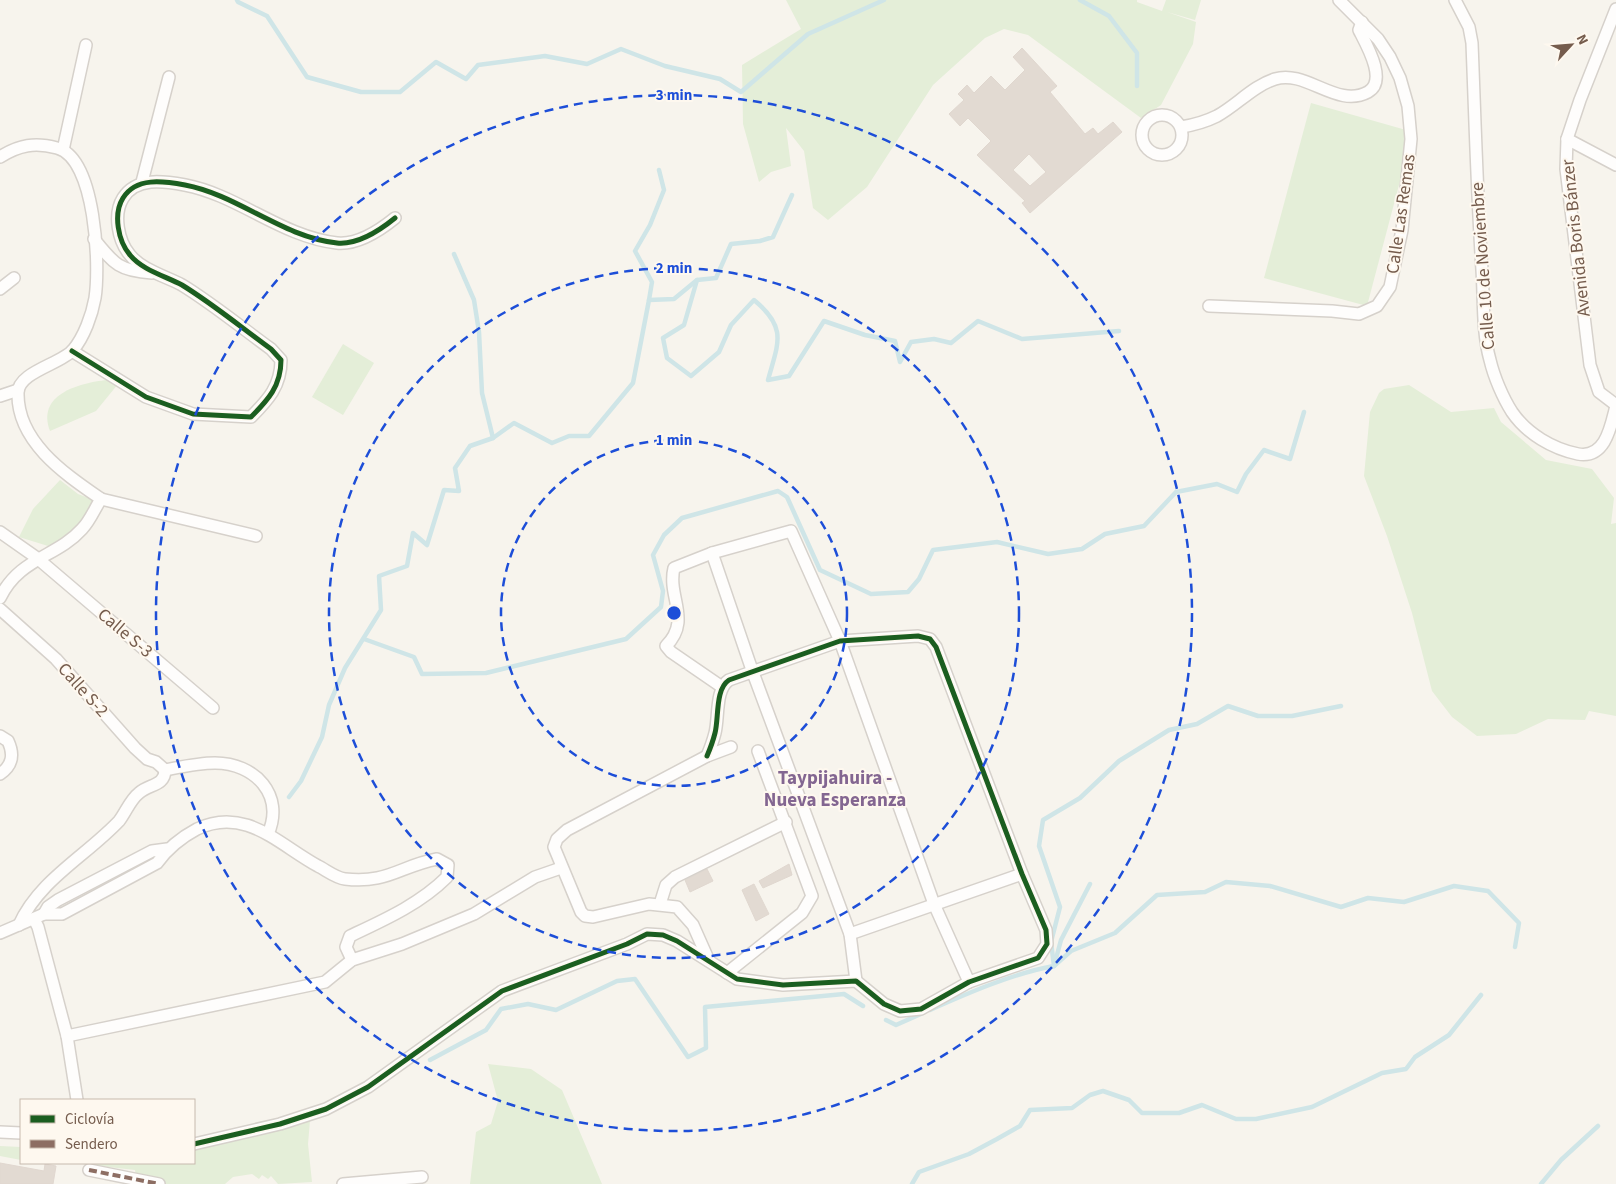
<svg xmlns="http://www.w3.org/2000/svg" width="1616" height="1184" viewBox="0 0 1616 1184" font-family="'Source Sans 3',sans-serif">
	<rect width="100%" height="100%" fill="#f7f4ed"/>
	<!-- green -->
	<g fill="#e4eed8">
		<path d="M786 0H1137V2L1162 11 1166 0H1201L1195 20 1167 12 1196 22 1193 44 1161 105 1141 118 1028 35 1004 29 985 38 933 85 867 187 828 220 813 208 804 151 786 128 791 166 771 172 759 182 743 124 742 65 801 29Z"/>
		<path d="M1311 103 1413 132 1367 306 1264 278Z"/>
		<path d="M343 344 374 363 343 415 312 397Z"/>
		<path d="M107 380 118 384 96 411 50 431C36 395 78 383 107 380Z"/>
		<path d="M1409 385 1451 412 1494 408 1501 422 1546 460 1592 469 1614 498 1611 524 1616 523V716L1589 711 1585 720 1548 719 1516 734 1477 736 1452 717 1432 691 1412 613 1387 536 1364 476 1370 412 1379 393 1384 389Z"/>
		<path d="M60 480 78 494 94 500 89 517 63 543 48 546 19 537 33 509Z"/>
		<path d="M488 1064 531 1069 562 1090 602 1184H470L476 1132 491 1124 498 1101Z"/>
		<path d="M311 1109 308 1144 312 1182 278 1184 271 1176 268 1179 262 1175 259 1179 252 1174 233 1177 225 1184H137L135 1170 73 1163H194V1143L218 1139Z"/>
		<path d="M0 1146 21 1147V1160L0 1156Z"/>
	</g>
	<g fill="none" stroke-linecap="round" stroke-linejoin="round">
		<!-- stream -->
		<g stroke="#cfe5e7" stroke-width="4.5">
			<path d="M237 0 238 2 267 16 307 77 361 92H400L436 62 466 79 478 65 545 56 587 64 621 49 665 66 720 79 741 92 808 34 884 0"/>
			<path d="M1080 0 1109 16 1137 53V86"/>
			<path d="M454 254 474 300 479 332 482 393 493 438"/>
			<path d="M697 280 684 325 663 338 667 358 691 376 719 352 731 325 754 300C788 328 778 343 768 380L789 376 824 321 865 335 895 341 900 362 911 342 934 339 951 343 978 321 1022 339 1119 331"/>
			<path d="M649 300 652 282 635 251 650 225 664 190 659 170"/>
			<path d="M364 639 414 657 422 674 486 673 626 639 661 607 663 591 653 555 664 535 682 518 778 491 787 497 820 570 871 594 908 592 919 579 933 550 997 542 1048 554 1082 549 1105 534 1144 526 1176 492 1217 484 1237 492 1246 474 1264 450 1290 459 1304 412"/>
			<path d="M289 797 301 781 322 737 329 705 345 668 381 610 379 576 407 566 413 533 427 545 444 490 459 491 455 468 470 446 493 438 514 423 552 443 569 436H589L633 383 649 300 674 299 697 280 716 278 731 244 760 241 773 237 792 195"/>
			<path d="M1054 966 1071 951 1115 933 1157 895 1205 892 1226 882 1270 886 1341 907 1368 898 1404 902 1454 886 1488 891 1519 923 1515 947"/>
			<path d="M1054 966 1051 942 1060 907 1039 846 1043 820 1080 798 1119 761 1169 730 1197 724 1228 706 1258 716H1292L1341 706"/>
			<path d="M930 1010C968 993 1014 973 1054 966L1061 940 1090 884"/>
			<path d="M886 1020 896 1025 923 1013"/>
			<path d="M430 1060 486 1030 501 1009 528 1004 556 1010 617 981 635 979 688 1057 706 1048 705 1007 844 994 863 1006"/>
			<path d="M912 1184 919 1172 969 1154 997 1139 1020 1126 1030 1110 1072 1108 1090 1095 1103 1091 1129 1100 1142 1113H1179L1202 1105 1236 1119H1256L1312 1107 1382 1073 1406 1069 1415 1057 1449 1035 1481 995"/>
			<path d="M1541 1184 1561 1160 1598 1126"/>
		</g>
	</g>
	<!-- building -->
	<g fill="#e2dad2" stroke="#e0d7cf" fill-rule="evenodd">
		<path d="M1022 48 1057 86 1050 92 1085 134 1093 128 1098 134 1113 122 1122 132 1030 213 1022 203 1025 201 977 155 991 141 968 118 960 126 949 114 964 100 958 94 967 85 974 93 991 76 1005 90 1025 70 1013 57ZM1029 154 1046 172 1030 186 1013 170Z"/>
		<path d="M789 864 792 875 763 888 759 881Z"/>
		<path d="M707 869 713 881 690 892 685 880Z"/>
		<path d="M754 884 769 914 756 921 742 890Z"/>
		<path d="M0 1163 44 1171 45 1164 56 1166 53 1184H0Z"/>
	</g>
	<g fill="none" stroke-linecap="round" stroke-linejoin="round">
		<defs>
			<g id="street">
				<path d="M1455 0 1469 27 1472 43C1475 119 1477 194 1482 270 1484 299 1482 332 1490 360 1494 377 1503 398 1512 412 1527 434 1553 449 1578 454 1606 459 1611 425 1616 406"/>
				<path d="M1616 9 1580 100 1567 139 1566 169 1590 365 1599 392 1616 405"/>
				<circle cx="1162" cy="135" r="20"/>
				<path d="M1181 127C1194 125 1205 122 1217 116 1237 105 1253 86 1275 79 1306 69 1337 109 1368 92 1388 81 1366 44 1359 30L1362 22"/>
				<path d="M1567 139 1616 165"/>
				<path d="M63 150 86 45"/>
				<path d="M0 157C19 145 35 142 57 148 96 158 100 266 95 298 92 315 84 337 73 350 61 364 18 372 18 393 17 442 65 474 101 499 95 508 90 521 82 529 57 557 19 558 0 598"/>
				<path d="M142 182 169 77"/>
				<path d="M94 239C114 264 119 271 152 273"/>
				<path d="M0 289 14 278"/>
				<path d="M1209 306 1332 311 1359 314 1377 306 1390 287 1402 230 1411 139 1408 106 1400 78 1390 57 1378 39 1339 0"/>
				<path d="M72 351 146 397 193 414 251 417C268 400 281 386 281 360L271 349C242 328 213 304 182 285 165 276 142 270 130 255 118 241 113 214 123 198 136 177 163 181 185 185 238 195 282 237 337 243 358 245 379 231 395 218"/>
				<path d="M0 396 18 390"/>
				<path d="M101 499 256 536"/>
				<path d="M0 532 37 558 213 708"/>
				<path d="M712 553 752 670 850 934 856 981"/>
				<path d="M0 609 56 659 135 748 147 759 156 762 165 770"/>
				<path d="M722 687 671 652 666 646C692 620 667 597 674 568L712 553 791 531 840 641 934 904 969 982"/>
				<path d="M0 736 8 741C14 754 13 765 0 774"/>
				<path d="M165 770C181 767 198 763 215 763 255 763 285 795 268 834"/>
				<path d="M660 904 666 885 675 877 786 822"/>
				<path d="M44 914 48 907 58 900 152 851 167 849"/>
				<path d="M34 919 38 927 67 1036 77 1100"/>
				<path d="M19 925C39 880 86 856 119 821 126 812 130 800 139 793 149 784 165 786 165 770"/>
				<path d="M0 933 44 914H62L157 863C168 848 180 838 197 829 245 806 278 844 318 866 326 870 336 878 345 879 387 884 400 866 437 859L448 865 447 877C420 904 384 920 350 936L346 947 352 960"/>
				<path d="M850 934 1022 874"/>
				<path d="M709 961 693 925 677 907 649 904 593 917 585 916 581 912 554 847 557 839 567 830 707 756 731 747"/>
				<path d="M727 973 802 913 812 896 758 751"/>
				<path d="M67 1036 325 982 352 960 402 944 474 914 535 877 561 868"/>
				<path d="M0 1132 21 1133"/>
				<path d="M194 1144 280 1124 326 1109 368 1087 502 991 627 944 647 934 663 935 677 941 737 979 783 985 856 981 884 1004 900 1011 921 1009 969 982 1038 958 1047 944 1046 930 1022 874 936 647 930 639 918 636 840 641 729 680C715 689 719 718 715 733 713 741 710 749 707 756"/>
				<path d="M89 1170 159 1184"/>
				<path d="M343 1184 422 1177"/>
			</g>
		</defs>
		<!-- street casing -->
		<use href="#street" stroke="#d6d1cb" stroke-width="14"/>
		<!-- street -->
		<use href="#street" stroke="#fefdfc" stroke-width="11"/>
		<!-- quiet -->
		<path stroke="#8d6e63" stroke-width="4" stroke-dasharray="8 4" stroke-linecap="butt" d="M89 1170 159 1184"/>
		<defs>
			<g id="cycleway">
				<path d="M72 351 146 397 193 414 251 417C268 400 281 386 281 360L271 349C242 328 213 304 182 285 165 276 142 270 130 255 118 241 113 214 123 198 136 177 163 181 185 185 238 195 282 237 337 243 358 245 379 231 395 218"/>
				<path d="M194 1144 280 1124 326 1109 368 1087 502 991 627 944 647 934 663 935 677 941 737 979 783 985 856 981 884 1004 900 1011 921 1009 969 982 1038 958 1047 944 1046 930 1022 874 936 647 930 639 918 636 840 641 729 680C715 689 719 718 715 733 713 741 710 749 707 756"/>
			</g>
		</defs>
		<!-- cycleway casing -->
		<use href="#cycleway" stroke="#fef8ef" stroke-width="8"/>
		<!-- cycleway -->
		<use href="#cycleway" stroke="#1b5e20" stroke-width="5"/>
	</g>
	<!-- distance rings -->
	<g fill="none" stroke="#1d4ed8" stroke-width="2.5" stroke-dasharray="9 6">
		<circle cx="674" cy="613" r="173"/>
		<circle cx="674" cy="613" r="345"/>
		<circle cx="674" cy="613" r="518"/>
	</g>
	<g text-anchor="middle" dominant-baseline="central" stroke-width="4" stroke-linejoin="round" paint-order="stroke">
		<!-- street labels -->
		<g font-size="18" fill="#755c4d" stroke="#fef8ef">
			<text transform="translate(1401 214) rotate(-82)">Calle Las Remas</text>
			<text transform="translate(1576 238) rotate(-96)">Avenida Boris Bánzer</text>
			<text transform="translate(1483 266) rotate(-94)">Calle 10 de Noviembre</text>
			<text transform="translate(125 633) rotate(40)">Calle S-3</text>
			<text transform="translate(83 690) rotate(48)">Calle S-2</text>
		</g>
		<!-- neighbourhood labels -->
		<g font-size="19" font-weight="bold" fill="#836691" stroke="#fef8ef">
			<text x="835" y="778">Taypijahuira -<tspan x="835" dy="22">Nueva Esperanza</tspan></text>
		</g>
	</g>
	<circle cx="674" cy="613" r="8" fill="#1d4ed8" stroke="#fef8ef" stroke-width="2.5"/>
	<g font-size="15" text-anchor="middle" font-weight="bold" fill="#1d4ed8" stroke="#fef8ef" stroke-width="4" stroke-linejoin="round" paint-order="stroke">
		<text x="674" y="100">3 min</text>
		<text x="674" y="273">2 min</text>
		<text x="674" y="445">1 min</text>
	</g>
	<!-- legend -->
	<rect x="20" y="1099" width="175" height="65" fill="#fef8ef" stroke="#c7baae"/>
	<rect x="30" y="1115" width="25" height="8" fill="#1b5e20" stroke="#c7baae"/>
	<text x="65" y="1124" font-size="15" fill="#755c4d">Ciclovía</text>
	<rect x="30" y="1140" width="25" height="8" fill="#8d6e63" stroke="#c7baae"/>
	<text x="65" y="1149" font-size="15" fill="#755c4d">Sendero</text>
	<!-- north arrow -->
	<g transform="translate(1571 45) rotate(64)" stroke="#fef8ef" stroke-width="4" paint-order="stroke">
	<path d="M0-4L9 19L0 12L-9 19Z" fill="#755c4d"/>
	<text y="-8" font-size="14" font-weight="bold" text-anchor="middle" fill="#755c4d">N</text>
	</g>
</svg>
